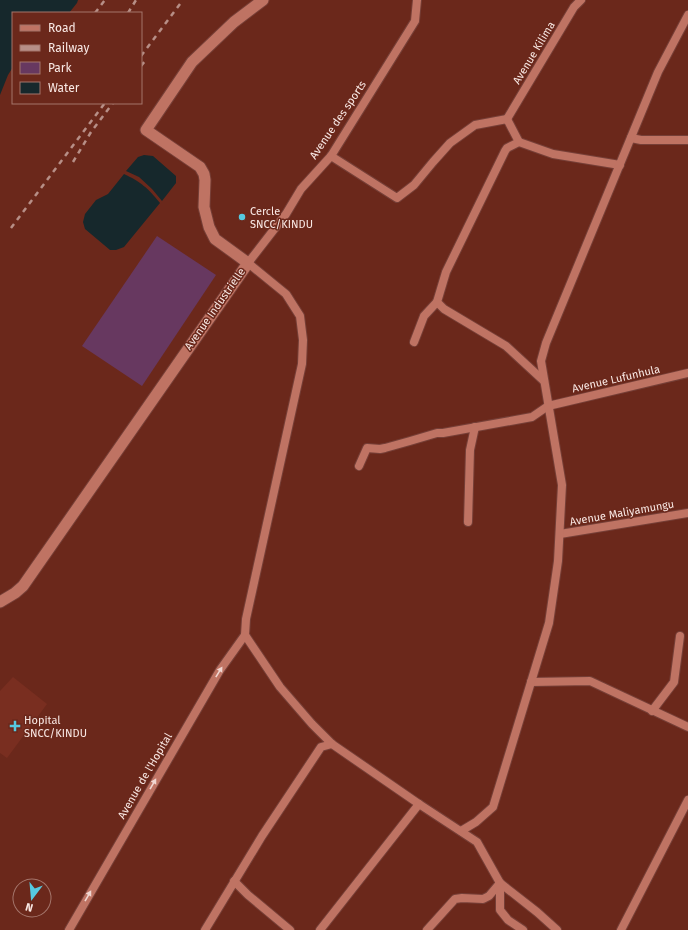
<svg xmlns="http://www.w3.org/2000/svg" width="688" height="930" viewBox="0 0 688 930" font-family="'Fira Sans',sans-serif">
	<rect width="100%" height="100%" fill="#6b281b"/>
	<!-- built -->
	<path fill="#792e20" d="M13 677 47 704 7 758 0 753V691Z"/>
	<!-- green -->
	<path fill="#673860" d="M157 236 216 275 142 386 82 346Z"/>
	<!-- water -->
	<g fill="#16282c">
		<path d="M0 0H78L77 3 69 13H13V67L8 75 0 95Z"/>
		<path d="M144 155 153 156 176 176V183L162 201 152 189 139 177 126 171 138 157Z"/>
		<path d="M124 174C141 182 148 188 160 203L124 247 116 250H110L85 229 83 222 85 214 96 200 108 194Z"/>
	</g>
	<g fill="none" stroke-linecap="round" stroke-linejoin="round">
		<defs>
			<g id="street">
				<path d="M417 0 415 21 331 156 301 189 286 214 248 263 286 294 300 316 303 340 302 364 246 619 245 635 280 687 312 724 332 744 419 804 477 842 500 883 537 912 557 930"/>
				<path d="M507 119 574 7 581 0"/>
				<path d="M631 138 641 140H688"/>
				<path d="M519 142 507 148 505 151 446 272 437 302 444 309 506 346 544 381"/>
				<path d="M331 156 397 198 414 185 433 162 450 143 475 125 507 119 519 142 553 154 620 165"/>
				<path d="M414 342 424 316 437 302"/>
				<path d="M359 466 367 448 380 449 385 448 410 441 437 433H443L532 417 548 406 688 373"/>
				<path d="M468 522 470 450 475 427"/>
				<path d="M560 534 688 513"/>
				<path d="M531 682 590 681 688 727"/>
				<path d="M652 711 674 682 680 636"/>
				<path d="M461 831 476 822 493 807 549 623 558 561 562 485 541 361 546 343 658 72 688 15"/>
				<path d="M234 881 248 895 290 930"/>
				<path d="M500 883V910L508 920 523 930"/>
				<path d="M69 930 220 670 245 635"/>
				<path d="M205 930 262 836 321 747 332 744"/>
				<path d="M320 930 419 804"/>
				<path d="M427 930 455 899 462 898 483 899 489 896 500 883"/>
				<path d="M621 930 688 800"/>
			</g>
			<path id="secondary" d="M0 602 15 593 23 586 248 263 215 239 209 227 204 207 205 180 204 174 200 167 146 130 192 62 234 22 263 0"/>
		</defs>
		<!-- street casing -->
		<use href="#street" stroke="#763f37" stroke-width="10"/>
		<!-- secondary casing -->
		<use href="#secondary" stroke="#763f37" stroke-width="13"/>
		<!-- street -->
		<use href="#street" stroke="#bf7363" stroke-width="8"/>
		<!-- secondary -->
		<use href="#secondary" stroke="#bf7363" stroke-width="11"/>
		<!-- rail -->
		<g stroke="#b78f87" stroke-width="2.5" stroke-dasharray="5 5" stroke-linecap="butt">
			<path d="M95 13 105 0"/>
			<path d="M128 13 136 0"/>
			<path d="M141 56 183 0"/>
			<path d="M141 66 145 61"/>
			<path d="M73 162 91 132 113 103"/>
			<path d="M11 228 105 103"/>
		</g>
	</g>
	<!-- one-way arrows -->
	<defs><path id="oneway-solid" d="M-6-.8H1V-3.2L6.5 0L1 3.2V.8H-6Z"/></defs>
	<g fill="#f0d6d1">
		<use href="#oneway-solid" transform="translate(219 672) rotate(-58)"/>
		<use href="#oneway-solid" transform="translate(153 784) rotate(-60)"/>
		<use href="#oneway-solid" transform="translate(88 896) rotate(-60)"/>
	</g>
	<!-- markers -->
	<g fill="#56c9e0" stroke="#6b281b" stroke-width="1.5">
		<circle cx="242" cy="217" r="4"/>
		<path d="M13 720h4v4h4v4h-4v4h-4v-4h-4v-4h4z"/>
	</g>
	<g text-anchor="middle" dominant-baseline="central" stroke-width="3" stroke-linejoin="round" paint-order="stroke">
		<!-- street labels -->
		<g font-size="11" fill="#f9e8e4" stroke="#6b281b">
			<text transform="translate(534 53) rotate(-59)">Avenue Kilima</text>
			<text transform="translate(338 120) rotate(-56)">Avenue des sports</text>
			<text transform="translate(215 309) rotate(-55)">Avenue Industrielle</text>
			<text transform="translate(616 379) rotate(-13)">Avenue Lufunhula</text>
			<text transform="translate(622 513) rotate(-10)">Avenue Maliyamungu</text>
			<text transform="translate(145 776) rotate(-60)">Avenue de l'Hopital</text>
		</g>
		<!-- poi labels -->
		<g font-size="11" fill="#f9e8e4" stroke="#6b281b" text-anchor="start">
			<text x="250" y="211">Cercle<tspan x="250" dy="13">SNCC/KINDU</tspan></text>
			<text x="24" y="720">Hopital<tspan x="24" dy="13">SNCC/KINDU</tspan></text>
		</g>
	</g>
	<!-- legend -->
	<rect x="12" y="12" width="130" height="92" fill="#6b281b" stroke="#a4756b"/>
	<rect x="20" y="25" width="20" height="6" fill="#bf7363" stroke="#a4756b"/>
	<text x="48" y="32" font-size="12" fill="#f9e8e4">Road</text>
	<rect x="20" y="45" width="20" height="6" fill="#b78f87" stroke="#a4756b"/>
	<text x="48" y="52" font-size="12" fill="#f9e8e4">Railway</text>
	<rect x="20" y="62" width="20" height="12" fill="#673860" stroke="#a4756b"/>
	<text x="48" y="72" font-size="12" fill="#f9e8e4">Park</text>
	<rect x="20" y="82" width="20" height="12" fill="#16282c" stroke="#a4756b"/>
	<text x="48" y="92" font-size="12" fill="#f9e8e4">Water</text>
	<!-- north arrow -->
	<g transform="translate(32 898) rotate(196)"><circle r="19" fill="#6b281b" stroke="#a4756b"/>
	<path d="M0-3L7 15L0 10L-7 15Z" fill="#56c9e0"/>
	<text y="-6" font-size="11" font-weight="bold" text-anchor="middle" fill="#f9e8e4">N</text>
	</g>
</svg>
